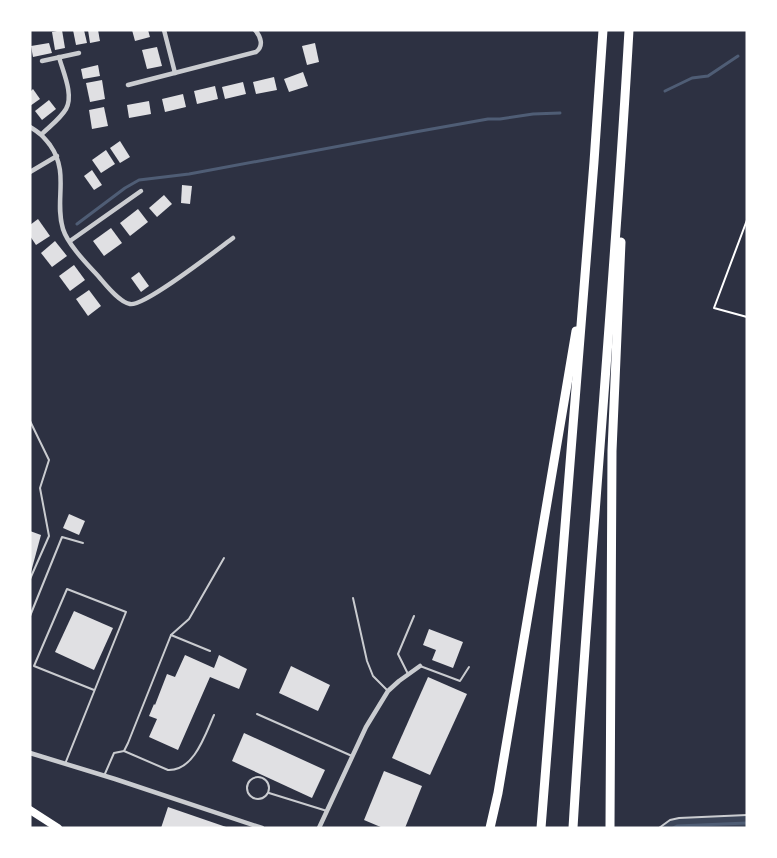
<svg xmlns="http://www.w3.org/2000/svg" width="777" height="858" viewBox="0 0 777 858" font-family="'Sofia Sans Condensed',sans-serif">
	<rect width="100%" height="100%" fill="#2d3142"/>
	<!-- green -->
	<path fill="#3c4559" d="M747 815V828H659L670 820 679 818Z"/>
	<g fill="none" stroke-linecap="round" stroke-linejoin="round">
		<!-- stream -->
		<g stroke="#4f5d75" stroke-width="3">
			<path d="M665 91 692 78 708 76 738 56"/>
			<path d="M77 224 125 188 139 180 189 174 415 132 488 119H500L533 114 560 113"/>
			<path d="M673 828 677 826 747 823"/>
		</g>
	</g>
	<!-- building -->
	<g fill="#e0e0e3">
		<path d="M62 30 65 48 55 50 52 32Z"/>
		<path d="M73 30H84L87 43 76 45Z"/>
		<path d="M88 30H98L100 41 90 43Z"/>
		<path d="M132 30H148L150 37 135 41Z"/>
		<path d="M49 43 52 53 33 57 31 46Z"/>
		<path d="M315 43 319 62 307 65 302 46Z"/>
		<path d="M157 47 162 66 147 69 142 50Z"/>
		<path d="M98 65 100 76 83 79 81 69Z"/>
		<path d="M303 72 308 86 289 92 284 79Z"/>
		<path d="M274 77 277 90 256 94 253 82Z"/>
		<path d="M102 80 105 99 90 102 86 83Z"/>
		<path d="M243 82 246 94 225 99 222 87Z"/>
		<path d="M215 86 218 99 197 104 194 91Z"/>
		<path d="M33 89 40 99 30 106V92Z"/>
		<path d="M183 94 186 107 165 112 162 99Z"/>
		<path d="M49 100 56 109 42 120 35 111Z"/>
		<path d="M149 101 151 114 129 118 127 105Z"/>
		<path d="M104 107 108 126 92 129 89 110Z"/>
		<path d="M120 141 130 157 120 163 110 148Z"/>
		<path d="M106 150 115 164 101 173 92 160Z"/>
		<path d="M92 170 102 185 94 190 84 176Z"/>
		<path d="M182 185 192 186 190 204 181 203Z"/>
		<path d="M164 195 172 204 157 217 149 208Z"/>
		<path d="M138 209 148 222 130 236 120 223Z"/>
		<path d="M38 219 50 236 36 245 30 236V225Z"/>
		<path d="M111 228 122 243 104 256 93 241Z"/>
		<path d="M55 241 67 256 52 267 41 253Z"/>
		<path d="M74 265 85 280 70 291 59 276Z"/>
		<path d="M139 272 149 286 141 292 131 278Z"/>
		<path d="M89 290 101 306 88 316 76 299Z"/>
		<path d="M69 514 85 521 79 535 63 528Z"/>
		<path d="M30 531 41 535 31 572H30Z"/>
		<path d="M74 611 113 628 94 670 55 652Z"/>
		<path d="M429 629 463 642 453 668 432 660 436 650 423 645Z"/>
		<path d="M185 655 214 668 219 655 247 669 239 689 210 677 178 750 149 737 157 719 149 716 154 704 155 705 167 674 175 677Z"/>
		<path d="M291 666 330 685 318 711 279 693Z"/>
		<path d="M428 677 467 694 430 775 392 758Z"/>
		<path d="M244 733 325 770 312 798 232 761Z"/>
		<path d="M384 771 422 786 405 828H383L364 820Z"/>
		<path d="M168 807 229 828H161Z"/>
	</g>
	<g fill="none" stroke-linecap="round" stroke-linejoin="round">
		<!-- path -->
		<path stroke="#fff" stroke-width="2" d="M747 220 714 308 747 317"/>
		<!-- service -->
		<g stroke="#caccd0" stroke-width="2">
			<path d="M30 421 49 460 40 488 49 536 30 579"/>
			<path d="M353 598 367 661 373 676 388 691"/>
			<path d="M30 616 62 537 83 543"/>
			<path d="M171 635 189 619 224 558"/>
			<path d="M420 666 460 681 469 667"/>
			<path d="M408 674 398 654 414 616"/>
			<path d="M257 714 352 756"/>
			<path d="M124 751 168 770C194 771 205 735 214 715"/>
			<path d="M65 764 126 612 67 589 34 666 94 690"/>
			<path d="M104 776 114 753 124 751 128 743 171 635 210 651"/>
			<circle cx="258" cy="788" r="11"/>
			<path d="M269 793 327 811"/>
			<path d="M659 828 670 820 679 818 747 815"/>
		</g>
		<!-- minor -->
		<g stroke="#caccd0" stroke-width="4.5">
			<path d="M164 30 175 73"/>
			<path d="M42 61 79 53"/>
			<path d="M128 85 256 52C264 46 261 37 255 30"/>
			<path d="M30 127C40 133 43 136 50 145 70 173 54 200 63 229 68 245 88 265 99 277 106 285 119 302 130 304 144 307 218 249 233 238"/>
			<path d="M42 134C50 126 60 119 66 109 74 95 63 72 59 57"/>
			<path d="M30 172 57 156"/>
			<path d="M70 241 141 191"/>
			<path d="M30 753 115 779 262 828"/>
			<path d="M319 828 366 727 388 691 399 681 420 666"/>
		</g>
		<!-- primary -->
		<path stroke="#fff" stroke-width="8" d="M30 810 58 828"/>
		<!-- motorway -->
		<g stroke="#fff" stroke-width="9">
			<path d="M490 828 498 793 576 331"/>
			<path d="M541 828 594 162 603 30"/>
			<path d="M573 828C589 562 614 296 629 30"/>
			<path d="M610 828 612 451 621 242"/>
		</g>
	</g>
	<!-- border -->
	<rect width="777" height="858" fill="none" stroke="#ffffff" stroke-width="63"/>
</svg>
